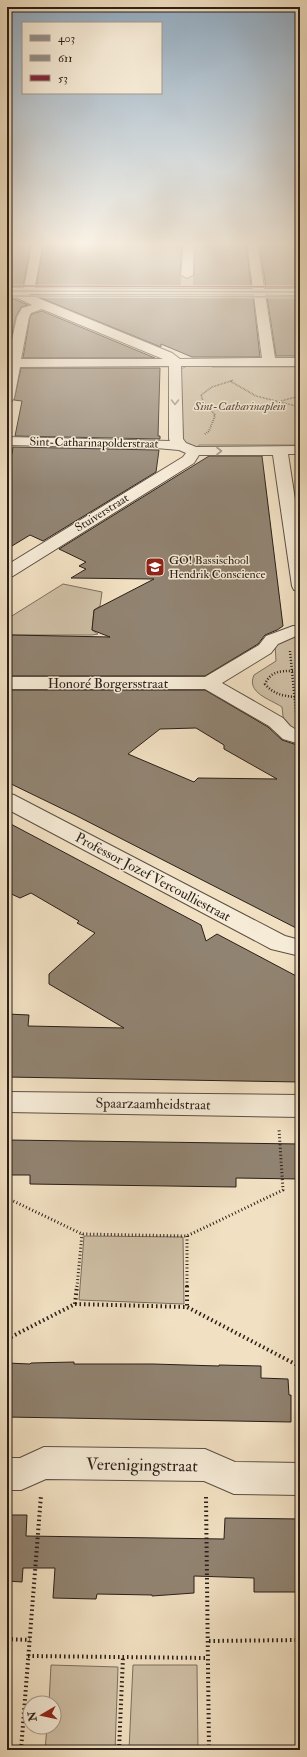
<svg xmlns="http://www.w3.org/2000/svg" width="307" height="1757" viewBox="0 0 307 1757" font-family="'IM FELL Double Pica',serif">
	<rect width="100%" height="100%" fill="#f1e0c2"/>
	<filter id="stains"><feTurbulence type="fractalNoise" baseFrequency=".005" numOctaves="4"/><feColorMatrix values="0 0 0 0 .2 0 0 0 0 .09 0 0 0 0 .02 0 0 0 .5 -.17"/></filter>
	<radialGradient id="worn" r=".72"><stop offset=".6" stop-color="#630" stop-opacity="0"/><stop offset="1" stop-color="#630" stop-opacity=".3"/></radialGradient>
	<!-- green -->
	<g fill="#cfbfa5" stroke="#7c6f5f">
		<path d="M211 365 212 367H300V445H199L198 447 187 445 183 440 181 369 187 366Z"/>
		<path d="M63 584 102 592 100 606 94 610 92 630 98 634 92 635H7V619Z"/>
		<path d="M291 635 300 639V733L284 725 282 707C270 699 246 693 254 675L276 661 275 644Z"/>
		<path d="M84 1236 183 1237 184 1304 79 1300Z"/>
		<path d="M51 1665 118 1667 115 1750H45L47 1727H54V1703H49Z"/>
		<path d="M133 1665H197L198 1750H129Z"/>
	</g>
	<!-- building -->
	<g fill="#918371" stroke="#2a1f19" fill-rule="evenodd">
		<path d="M7 242H31L23 287 7 285Z"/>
		<path d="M44 242H182L180 275 186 279 194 275 195 242H246L251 287H36Z"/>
		<path d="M259 242 300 243V288L266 287Z"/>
		<path d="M7 296 28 305 21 307 16 316 7 357Z"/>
		<path d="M36 296H253L260 357H192L161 344V347Z"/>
		<path d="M267 296H300V356H276Z"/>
		<path d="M42 311 155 358H23L30 317 32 314Z"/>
		<path d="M21 368H160L158 436H160V439L15 436 22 401 14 400Z"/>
		<path d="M13 447 156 450H159L156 472 43 541 30 535 7 549V454H12Z"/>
		<path d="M209 456H262L283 626 277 630 265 635 258 644 205 676H7V645H10L12 635 110 637 92 630 94 610 154 579 71 578 86 569 79 566 86 562 59 549Z"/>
		<path d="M7 690H205L268 727 282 740 297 745 300 772V930L75 815 7 782ZM196 728 224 745V749L277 779 198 778 194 782 128 754 160 729Z"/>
		<path d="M7 822 201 925 206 941 217 934 300 978V1082L7 1077V1014L29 1015 28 1026 124 1028 49 984V974L95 933 77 923 79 921 31 893 20 898 7 892Z"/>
		<path d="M7 1140 300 1144V1179L236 1178V1187L30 1184V1175H7Z"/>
		<path d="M74 1362V1364H153L219 1366V1365L261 1366V1378L288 1379 289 1395H291V1422L7 1417V1363L30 1364 31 1363Z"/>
		<path d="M7 1515H27L26 1536 159 1538 224 1539 225 1518 300 1519V1592H254V1578L194 1576V1593L152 1596V1595L97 1594 96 1599 53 1598 55 1568H23L22 1582 7 1581Z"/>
	</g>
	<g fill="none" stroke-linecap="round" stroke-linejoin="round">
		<!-- street-tunnel -->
		<path stroke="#c9b9a0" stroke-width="12" stroke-dasharray="12 6" stroke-linecap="butt" d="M187 275V285"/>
		<defs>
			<g id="street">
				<path d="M33 242H43L34 291 28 294 172 353 180 359 262 358 247 242H257L275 358H300V366H181L183 439 186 443 196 447 300 446V454H288L300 532V591L294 590 292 586 273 455H199L194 463 13 576 7 577V565L183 457 186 453 179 450 156 448 7 445V437L170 441 169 439V366L20 367 14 398 12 401 7 402V359H8L17 317 22 308 32 305 7 293V286L23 292ZM42 309 163 359H21L29 317 31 313Z"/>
				<path d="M184 242H194L193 275 187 278 181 275Z"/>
				<path d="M293 626H300V636H296L278 644 271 653 222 683 283 718 290 726 300 732V744L283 739 269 726 205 689H7V677H205L259 645 266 636Z"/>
				<path d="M7 793 14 795 285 936 300 940V956L271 949 7 809Z"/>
				<path d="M7 1092 300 1095V1117L7 1112Z"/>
				<path d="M44 1447 205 1449 235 1462 300 1463V1495L234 1494 204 1481 46 1479 21 1490H7V1458H20Z"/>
			</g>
			<path id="secondary" d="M7 288 300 289V295L7 294Z"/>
		</defs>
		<!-- street casing -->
		<use href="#street" stroke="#5c4f43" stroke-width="2"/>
		<!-- secondary casing -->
		<use href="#secondary" stroke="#2a1f19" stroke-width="2"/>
		<!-- path-far4 -->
		<g stroke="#2a1f19" stroke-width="1.5" stroke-dasharray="0.5 1" stroke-linecap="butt">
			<path d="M230 381 256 396 300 407"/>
			<path d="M277 402 300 396"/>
			<path d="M215 415 203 401 201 395 212 387 234 380"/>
		</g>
		<!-- path-far3 -->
		<path stroke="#2a1f19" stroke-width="2" stroke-dasharray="0.5 1.5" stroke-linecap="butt" d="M205 434 209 431 215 416 214 414"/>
		<!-- path-far2 -->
		<g stroke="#2a1f19" stroke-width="2.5" stroke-dasharray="1 2" stroke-linecap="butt">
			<path d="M290 651 296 712"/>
			<path d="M293 671C280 671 271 671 265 684 273 694 283 696 296 697"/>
		</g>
		<!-- path-far1 -->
		<g stroke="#2a1f19" stroke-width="3" stroke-dasharray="1 2.5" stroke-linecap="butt">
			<path d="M7 1198 82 1234 187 1236 283 1190 279 1129"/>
			<path d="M187 1236V1287"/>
			<path d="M77 1287 82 1234"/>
		</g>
		<!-- path -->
		<g stroke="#2a1f19" stroke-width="4" stroke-dasharray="1.5 3" stroke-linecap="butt">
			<path d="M187 1286V1307"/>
			<path d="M75 1304 77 1286"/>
			<path d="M7 1339 75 1304 187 1307 297 1365 300 1392"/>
			<path d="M206 1497 209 1750"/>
			<path d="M7 1639 30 1640"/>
			<path d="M209 1641 300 1640"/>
			<path d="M28 1656 207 1658"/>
			<path d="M21 1750 41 1495"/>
			<path d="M119 1750 123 1657"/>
		</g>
		<!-- street -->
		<use href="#street" fill="#f6ebd7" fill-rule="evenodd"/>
		<!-- secondary -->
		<use href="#secondary" fill="#f6ebd7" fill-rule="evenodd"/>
		<defs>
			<path id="bus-1" d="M7 291 300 292"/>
			<path id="bus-2" d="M7 296 300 297"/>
			<path id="bus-3" d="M7 286 300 287"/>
		</defs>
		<!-- bus-1 casing -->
		<use href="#bus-1" stroke="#f6ebd7" stroke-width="3"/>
		<!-- bus-2 casing -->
		<use href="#bus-2" stroke="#f6ebd7" stroke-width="3"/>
		<!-- bus-3 casing -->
		<use href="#bus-3" stroke="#f6ebd7" stroke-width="3"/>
		<!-- bus-1 -->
		<use href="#bus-1" stroke="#948f8c" stroke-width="1.5"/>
		<!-- bus-2 -->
		<use href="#bus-2" stroke="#948f8c" stroke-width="1.5"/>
		<!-- bus-3 -->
		<use href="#bus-3" stroke="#822a3a" stroke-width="1.5"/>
	</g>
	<!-- one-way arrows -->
	<defs><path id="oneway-chevron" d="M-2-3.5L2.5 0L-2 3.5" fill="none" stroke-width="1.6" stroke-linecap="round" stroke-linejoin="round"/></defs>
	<g stroke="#9a8f82">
		<use href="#oneway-chevron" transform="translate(175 402) rotate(90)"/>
		<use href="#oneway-chevron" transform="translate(219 451)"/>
	</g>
	<!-- sky -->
	<linearGradient id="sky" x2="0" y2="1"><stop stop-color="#90abc2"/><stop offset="0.5" stop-color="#f9f1e4"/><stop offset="1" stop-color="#f9f1e4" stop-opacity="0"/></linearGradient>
	<rect width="307" height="488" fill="url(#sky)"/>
	<!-- icons -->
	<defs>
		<symbol id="school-square" viewBox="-11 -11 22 22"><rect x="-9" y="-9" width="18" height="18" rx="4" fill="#8f2418" stroke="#f6ebd7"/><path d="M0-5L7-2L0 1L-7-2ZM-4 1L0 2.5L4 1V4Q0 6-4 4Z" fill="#fff"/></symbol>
	</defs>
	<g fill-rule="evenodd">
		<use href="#school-square" x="144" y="556" width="22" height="22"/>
	</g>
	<g text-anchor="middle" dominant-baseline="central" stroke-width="3" stroke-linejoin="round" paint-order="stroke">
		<!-- far-park labels -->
		<g font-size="12" font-style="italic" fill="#5c4f43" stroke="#f6ebd7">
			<text x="240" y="406">Sint-Catharinaplein</text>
		</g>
		<!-- far-street labels -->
		<g font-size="12" fill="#2a1f19" stroke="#f6ebd7">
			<text transform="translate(94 443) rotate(1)">Sint-Catharinapolderstraat</text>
			<text transform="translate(102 513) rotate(-32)">Stuiverstraat</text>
		</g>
		<!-- far-poi labels -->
		<g font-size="12" fill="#2a1f19" stroke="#f6ebd7" text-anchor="start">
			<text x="169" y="560">GO! Bassischool<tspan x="169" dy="14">Hendrik Conscience</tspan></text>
		</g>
		<!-- street labels -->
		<g font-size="14" fill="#2a1f19" stroke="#f6ebd7">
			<text x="108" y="683">Honoré Borgersstraat</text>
			<text transform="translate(153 877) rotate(28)">Professor Jozef Vercoulliestraat</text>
			<text transform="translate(153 1104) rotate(1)">Spaarzaamheidstraat</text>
		</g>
		<!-- near-street labels -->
		<g font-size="17" fill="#2a1f19" stroke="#f6ebd7">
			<text transform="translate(142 1465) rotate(1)">Verenigingstraat</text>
		</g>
	</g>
	<!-- margin -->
	<rect width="307" height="1757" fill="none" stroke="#f1e0c2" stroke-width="24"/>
	<rect x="8" y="8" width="291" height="1741" fill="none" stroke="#2a1f19" stroke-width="2"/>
	<rect x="12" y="12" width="283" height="1733" fill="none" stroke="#2a1f19"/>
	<!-- legend -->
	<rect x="22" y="22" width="140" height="72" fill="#f6ebd7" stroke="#a4998b"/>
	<rect x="30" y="35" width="20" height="6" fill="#948f8c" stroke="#a4998b"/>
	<text x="58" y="42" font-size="12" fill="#2a1f19">403</text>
	<rect x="30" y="55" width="20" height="6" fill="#948f8c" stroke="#a4998b"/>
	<text x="58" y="62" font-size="12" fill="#2a1f19">611</text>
	<rect x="30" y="75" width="20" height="6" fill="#822a3a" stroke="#a4998b"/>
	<text x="58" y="82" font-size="12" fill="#2a1f19">53</text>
	<!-- north arrow -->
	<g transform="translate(42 1715) rotate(261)"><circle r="19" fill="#f6ebd7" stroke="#a4998b"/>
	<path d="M0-3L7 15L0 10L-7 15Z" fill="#8f2418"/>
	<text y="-6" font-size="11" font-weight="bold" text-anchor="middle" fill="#2a1f19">N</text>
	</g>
	<rect width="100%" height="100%" filter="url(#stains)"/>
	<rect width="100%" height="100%" fill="url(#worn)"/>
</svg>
